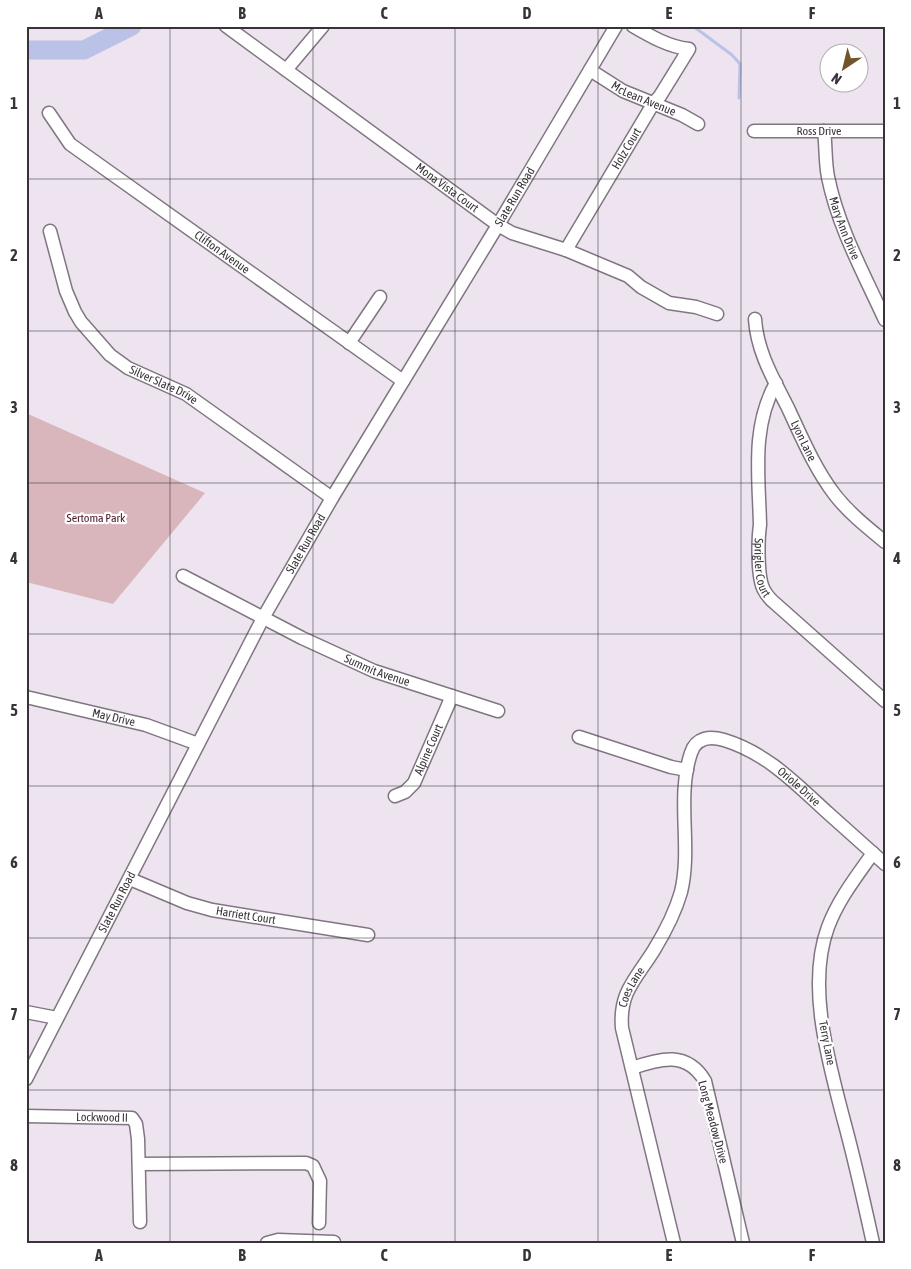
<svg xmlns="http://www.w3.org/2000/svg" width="911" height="1269" viewBox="0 0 911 1269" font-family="'Asap Condensed',sans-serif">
	<rect width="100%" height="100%" fill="#eee4f0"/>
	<!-- green -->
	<path fill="#d9b6bc" d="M26 413 205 493 113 604 26 582Z"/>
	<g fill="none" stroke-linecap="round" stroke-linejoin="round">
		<!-- stream -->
		<path stroke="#bac2e8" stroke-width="3" d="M693 26 732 55 740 64 739 98"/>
		<!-- river -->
		<path stroke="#bac2e8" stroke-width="19" d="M26 50H84L132 26"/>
		<defs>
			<g id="minor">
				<path id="s1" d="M226 26 498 225 512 233 566 250 628 276 641 287 669 303 696 307 717 314"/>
				<path d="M286 70 323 26"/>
				<path id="s2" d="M590 70 623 91 682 115 698 124"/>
				<path id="s3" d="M49 113 70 144 403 381"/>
				<path id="s4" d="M754 131H885"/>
				<path id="s5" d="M824 131C826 146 825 162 828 177 838 227 864 274 885 320"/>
				<path id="s6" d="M50 231 66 291 75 312 81 322 110 355 128 368 186 394 332 498"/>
				<path id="s7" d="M566 250 653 104 660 96 689 49C669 47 650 36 633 26"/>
				<path id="s8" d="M755 319C757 352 774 380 788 408 802 438 815 469 835 495 849 513 868 528 885 542"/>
				<path d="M349 343 380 297"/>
				<path id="s9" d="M776 383C751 427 759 477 760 525 758 539 757 578 764 590 767 596 772 601 777 605L885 701"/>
				<path id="s10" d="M183 576 302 638 374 671 498 711"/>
				<path id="s11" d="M26 697 146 725 198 744"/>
				<path d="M579 737 671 767 687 770"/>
				<path id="s12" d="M395 796 405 792 414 783 452 696"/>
				<path id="s13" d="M130 879 187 903 212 910 368 935"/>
				<path d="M26 1012 57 1018"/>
				<path d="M632 1068C661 1058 687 1051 705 1081L743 1243"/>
				<path id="s14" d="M26 1079 263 618 332 498 498 225 616 26"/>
				<path id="s15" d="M26 1116 132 1118 136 1124 138 1139 140 1222"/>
				<path d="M139 1164 306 1163 313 1166 320 1181 319 1223"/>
				<path d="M267 1243 278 1240 334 1242"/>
				<path id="s16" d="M674 1243 622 1028C619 992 636 979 654 950 665 932 675 913 681 892 692 847 676 797 691 753 696 737 710 736 724 740 767 753 796 784 828 813 847 830 866 847 885 864"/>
				<path d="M873 1243C864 1202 855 1161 844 1121 829 1063 806 986 828 927 838 900 856 877 873 853"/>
			</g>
		</defs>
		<!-- minor casing -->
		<use href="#minor" stroke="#7f7681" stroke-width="15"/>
		<!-- minor -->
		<use href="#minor" stroke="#fff" stroke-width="12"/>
	</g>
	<!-- grid -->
	<path fill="none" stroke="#383338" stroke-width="1" stroke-opacity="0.55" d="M170 26V1243M313 26V1243M455 26V1243M598 26V1243M741 26V1243M26 179H885M26 331H885M26 483H885M26 634H885M26 786H885M26 938H885M26 1090H885"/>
	<g text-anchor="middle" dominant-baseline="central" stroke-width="4.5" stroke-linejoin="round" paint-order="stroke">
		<!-- street labels -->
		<g font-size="12" fill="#383338" stroke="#fff">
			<text stroke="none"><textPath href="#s2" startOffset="61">McLean Avenue</textPath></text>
			<text stroke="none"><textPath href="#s4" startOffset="65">Ross Drive</textPath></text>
			<text stroke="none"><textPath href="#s7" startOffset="118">Holz Court</textPath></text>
			<text stroke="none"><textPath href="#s1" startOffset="274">Mona Vista Court</textPath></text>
			<text stroke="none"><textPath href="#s14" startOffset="1009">Slate Run Road</textPath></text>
			<text stroke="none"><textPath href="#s5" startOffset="100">Mary Ann Drive</textPath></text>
			<text stroke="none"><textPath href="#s3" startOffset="224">Clifton Avenue</textPath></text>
			<text stroke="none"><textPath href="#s6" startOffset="202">Silver Slate Drive</textPath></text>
			<text stroke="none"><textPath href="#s8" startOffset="132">Lyon Lane</textPath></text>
			<text stroke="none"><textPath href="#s14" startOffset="604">Slate Run Road</textPath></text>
			<text stroke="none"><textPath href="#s9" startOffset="188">Sprigler Court</textPath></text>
			<text stroke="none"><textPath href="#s10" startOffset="216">Summit Avenue</textPath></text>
			<text stroke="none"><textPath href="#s11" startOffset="90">May Drive</textPath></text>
			<text stroke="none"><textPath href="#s12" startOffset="60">Alpine Court</textPath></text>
			<text stroke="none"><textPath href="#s16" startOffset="641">Oriole Drive</textPath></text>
			<text stroke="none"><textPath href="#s14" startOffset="199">Slate Run Road</textPath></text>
			<text stroke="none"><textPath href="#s13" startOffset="122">Harriett Court</textPath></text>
			<text stroke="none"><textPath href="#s16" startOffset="264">Coes Lane</textPath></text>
			<text transform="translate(827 1043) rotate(79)">Terry Lane</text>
			<text stroke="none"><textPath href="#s15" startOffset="76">Lockwood II</textPath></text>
			<text transform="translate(713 1122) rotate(75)">Long Meadow Drive</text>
		</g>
		<!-- park labels -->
		<g font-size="12" fill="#4d1625" stroke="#fff">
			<text x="96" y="518">Sertoma Park</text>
		</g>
	</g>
	<!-- border -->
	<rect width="911" height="1269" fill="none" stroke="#ffffff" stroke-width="55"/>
	<!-- north arrow -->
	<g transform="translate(844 68) rotate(215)"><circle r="24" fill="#ffffff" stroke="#afadaf"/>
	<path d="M0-4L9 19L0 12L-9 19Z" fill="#725429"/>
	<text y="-8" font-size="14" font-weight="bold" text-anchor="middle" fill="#383338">N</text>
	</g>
	<rect x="28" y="28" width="856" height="1214" fill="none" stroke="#383338" stroke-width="2"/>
	<g font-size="16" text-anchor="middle" font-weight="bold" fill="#383338">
		<text x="99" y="19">A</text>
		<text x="242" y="19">B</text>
		<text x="384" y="19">C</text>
		<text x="527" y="19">D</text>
		<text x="669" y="19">E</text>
		<text x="812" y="19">F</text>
		<text x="14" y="109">1</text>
		<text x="897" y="109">1</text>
		<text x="14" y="261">2</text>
		<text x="897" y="261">2</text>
		<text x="14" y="413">3</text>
		<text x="897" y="413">3</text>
		<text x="14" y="564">4</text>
		<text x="897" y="564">4</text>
		<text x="14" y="716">5</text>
		<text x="897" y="716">5</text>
		<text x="14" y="868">6</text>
		<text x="897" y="868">6</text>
		<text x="14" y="1020">7</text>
		<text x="897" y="1020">7</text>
		<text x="14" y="1171">8</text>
		<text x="897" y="1171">8</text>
		<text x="99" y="1261">A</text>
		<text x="242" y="1261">B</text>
		<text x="384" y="1261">C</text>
		<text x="527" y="1261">D</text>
		<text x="669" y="1261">E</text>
		<text x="812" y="1261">F</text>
	</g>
</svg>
